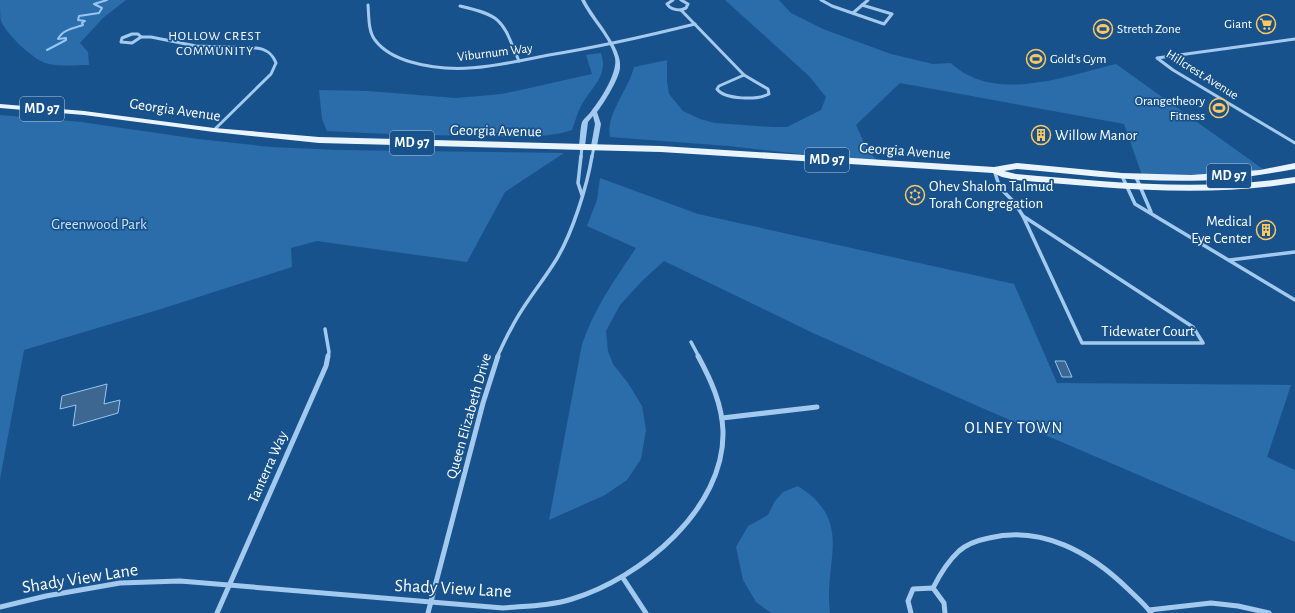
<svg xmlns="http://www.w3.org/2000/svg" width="1295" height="613" viewBox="0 0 1295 613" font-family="'Alegreya Sans',sans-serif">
	<rect width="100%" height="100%" fill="#18528c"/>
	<!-- green -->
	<g fill="#2b6caa">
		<path d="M0 0H126L103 18 80 43 88 52 89 65C75 65 59 67 45 63 32 58 7 35 1 21 0 16 0 6 0 0Z"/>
		<path d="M725 0H779L791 13 823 29 891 54 933 64 951 63C994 104 1066 76 1116 64L1267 172 1143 178 1124 124 900 83 856 125 868 151 880 163 728 146 610 137C605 115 629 89 634 67L667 60V81L669 94 683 111 700 119 715 123 773 127H787L821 110 826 97 809 76Z"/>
		<path d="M601 53C609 76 591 87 581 106 577 114 575 122 572 130 541 140 507 136 475 136 426 135 377 134 327 131L322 119 319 90 368 91 456 98 502 94 592 74 586 55Z"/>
		<path d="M0 115 81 122 198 139 271 147 339 150 564 153 505 192 467 262 317 241 291 248 292 267 161 309 24 350 0 479Z"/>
		<path d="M600 178 698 214 1014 284 1057 383 1291 385 1267 457 1295 470V542L982 408 813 333 664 261 642 281 620 305 606 331 608 351 613 364 628 383 642 406 646 430 641 459 627 480 605 495 549 520 582 344C594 309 615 279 636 248L587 226 597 200Z"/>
		<path d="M798 486C855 522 823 561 830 613H771L756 602 743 580 736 547 748 526 768 515 775 501 783 492Z"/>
	</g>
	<!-- water -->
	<g fill="#3d6790" stroke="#96c6f1">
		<path d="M1055 361H1065L1072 377H1062Z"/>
		<path d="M107 384 104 404 120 400 118 413 73 426 76 405 60 409 62 396Z"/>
	</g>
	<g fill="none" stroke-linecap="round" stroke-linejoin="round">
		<!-- stream -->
		<path stroke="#96c6f1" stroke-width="2" d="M47 50 66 40V38L58 39C62 30 74 28 83 25L82 23 85 21 78 20 79 16 99 13 102 8 94 4 107 0"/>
		<!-- minor-far2 -->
		<g stroke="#a3caee" stroke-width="3">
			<path d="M673 0 667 4C670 9 675 10 681 10"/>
			<path d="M681 0 688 4 686 8 681 10 744 75"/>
			<path d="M821 0 832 6 884 24 892 14 862 5"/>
			<path d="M368 5C369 16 368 31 375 40 384 52 397 58 411 62 458 76 503 64 549 55 598 47 647 36 695 24"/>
			<path d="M460 6C504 16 502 21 519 61"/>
			<path d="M853 13 868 0"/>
			<path d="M132 34H138L141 37 132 43 121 42 122 38Z"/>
			<path d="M141 37H151L196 46 256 48C266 49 272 53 276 63L271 74 214 130"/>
			<path d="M1295 39 1157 58 1173 70 1295 143"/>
			<path d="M744 75 768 89 769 94C758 100 725 100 717 89L719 86Z"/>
			<path d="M581 157 582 146"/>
			<path d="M592 157 594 147"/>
		</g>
		<!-- minor-far1 -->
		<g stroke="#a3caee" stroke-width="3.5">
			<path d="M581 156 578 183 582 195"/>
			<path d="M994 170 1000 188 1014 202 1023 216"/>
			<path d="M1122 176 1135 204 1295 300"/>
			<path d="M1136 177 1151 212"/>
			<path d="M1023 216 1193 327 1203 343H1082Z"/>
			<path d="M1230 260 1295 252"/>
			<path d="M325 329 329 352 328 357"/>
			<path d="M691 342 699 357"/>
			<path d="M497 357C502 347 506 337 512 327 524 303 542 283 556 260 572 234 587 187 592 156"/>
		</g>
		<!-- minor -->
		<g stroke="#a3caee" stroke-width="5">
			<path d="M722 418 817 407"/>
			<path d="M623 578 646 613"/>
			<path d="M933 588C940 574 947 562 959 551 967 544 979 540 989 538 1042 525 1091 553 1128 589 1136 597 1145 604 1151 613"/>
			<path d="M0 607 46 596 120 583 180 581 503 608C526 606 550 606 572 599 641 578 725 509 723 431 722 404 711 380 698 356"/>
			<path d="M1149 610 1211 603 1238 606 1269 613"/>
			<path d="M217 613 326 366 328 356"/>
			<path d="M428 613 483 403 498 356"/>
			<path d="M911 613 908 601 913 589 933 588 944 603 945 613"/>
		</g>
		<!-- tertiary -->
		<path fill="#a3caee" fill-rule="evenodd" d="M581 0H585C594 19 623 48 620 68 619 79 604 103 597 112L601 124 597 146 594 148 591 146 595 124 593 116 588 122 585 146 582 148 579 146C580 139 580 129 582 122 584 118 590 114 592 110 601 99 618 72 615 58 610 37 590 19 581 0Z"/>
		<!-- primary -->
		<path fill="#eaf4ff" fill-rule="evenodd" d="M0 104 84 111 214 128 319 137 661 146 994 167 1017 163 1122 173 1191 175 1260 170 1295 163V169C1272 173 1249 177 1226 179 1156 185 1086 175 1017 169L1004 171 1016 174C1110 182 1201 192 1295 177V183C1200 198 1111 188 1016 180L1002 177 993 173 661 152 319 143 214 132 84 115 0 108Z"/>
	</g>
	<!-- icons -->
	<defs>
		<symbol id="supermarket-ring" viewBox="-11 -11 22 22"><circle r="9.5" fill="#18528c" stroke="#ffc760" stroke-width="1.5"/><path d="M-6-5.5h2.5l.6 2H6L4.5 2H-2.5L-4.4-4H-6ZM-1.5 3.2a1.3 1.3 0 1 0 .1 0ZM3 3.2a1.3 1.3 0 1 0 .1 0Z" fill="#ffc760"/></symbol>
		<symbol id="stadium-ring" viewBox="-11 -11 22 22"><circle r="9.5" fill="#18528c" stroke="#ffc760" stroke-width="1.5"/><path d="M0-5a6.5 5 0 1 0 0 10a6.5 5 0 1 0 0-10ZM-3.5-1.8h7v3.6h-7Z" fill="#ffc760"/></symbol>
		<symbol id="building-ring" viewBox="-11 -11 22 22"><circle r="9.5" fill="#18528c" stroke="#ffc760" stroke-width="1.5"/><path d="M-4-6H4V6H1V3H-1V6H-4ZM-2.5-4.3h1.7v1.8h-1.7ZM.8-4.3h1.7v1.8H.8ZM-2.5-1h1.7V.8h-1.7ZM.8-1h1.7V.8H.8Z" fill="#ffc760"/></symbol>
		<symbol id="synagogue-ring" viewBox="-11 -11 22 22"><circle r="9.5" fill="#18528c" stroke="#ffc760" stroke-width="1.5"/><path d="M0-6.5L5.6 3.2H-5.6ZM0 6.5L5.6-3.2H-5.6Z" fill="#ffc760"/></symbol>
	</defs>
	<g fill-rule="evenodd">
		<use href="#supermarket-ring" x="1255" y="13" width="22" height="22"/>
		<use href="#stadium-ring" x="1092" y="18" width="22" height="22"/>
		<use href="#stadium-ring" x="1025" y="48" width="22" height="22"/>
		<use href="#stadium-ring" x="1208" y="97" width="22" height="22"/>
		<use href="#building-ring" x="1030" y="124" width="22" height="22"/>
		<use href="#synagogue-ring" x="904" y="184" width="22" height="22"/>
		<use href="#building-ring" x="1255" y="219" width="22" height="22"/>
	</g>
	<g text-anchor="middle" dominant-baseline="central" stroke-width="3.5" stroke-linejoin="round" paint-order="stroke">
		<!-- far-poi labels -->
		<g font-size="13" fill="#fff" stroke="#18528c" text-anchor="end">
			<text x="1252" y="24">Giant</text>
			<text x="1117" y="29" text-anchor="start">Stretch Zone</text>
			<text x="1050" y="59" text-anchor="start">Gold's Gym</text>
			<text x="1205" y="101">Orangetheory<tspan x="1205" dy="15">Fitness</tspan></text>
		</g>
		<!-- far-neighbourhood labels -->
		<g font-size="13" letter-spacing="1" fill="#fff" stroke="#18528c">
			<text x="215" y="36">HOLLOW CREST<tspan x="215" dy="15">COMMUNITY</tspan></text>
		</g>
		<!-- far-street labels -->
		<g font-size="13" fill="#fff" stroke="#18528c">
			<text transform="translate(495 53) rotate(-7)">Viburnum Way</text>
			<text transform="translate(1202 75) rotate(32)">Hillcrest Avenue</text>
		</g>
		<!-- shield labels -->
		<g fill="#18528c" stroke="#bacbdc" stroke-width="1">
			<rect x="20" y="97" width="44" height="24" rx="3"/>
			<rect x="390" y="131" width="44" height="24" rx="3"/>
			<rect x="805" y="148" width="44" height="24" rx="3"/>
			<rect x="1207" y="164" width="44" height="24" rx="3"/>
		</g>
		<g font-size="14" font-weight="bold" fill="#fff">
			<text x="42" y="109">MD 97</text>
			<text x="412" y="143">MD 97</text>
			<text x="827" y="160">MD 97</text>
			<text x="1229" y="176">MD 97</text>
		</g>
		<!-- street labels -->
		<g font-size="15" fill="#fff" stroke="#18528c">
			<text transform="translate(175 110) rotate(8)">Georgia Avenue</text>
			<text transform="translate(496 131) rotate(1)">Georgia Avenue</text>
			<text transform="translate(905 151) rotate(4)">Georgia Avenue</text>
			<text x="1148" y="331">Tidewater Court</text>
			<text transform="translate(469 416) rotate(-74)">Queen Elizabeth Drive</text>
			<text transform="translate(268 467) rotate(-66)">Tanterra Way</text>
		</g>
		<!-- poi labels -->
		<g font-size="15" fill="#fff" stroke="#18528c" text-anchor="start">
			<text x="1055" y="135">Willow Manor</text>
			<text x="929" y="186">Ohev Shalom Talmud<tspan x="929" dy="17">Torah Congregation</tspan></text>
			<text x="1252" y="221" text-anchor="end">Medical<tspan x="1252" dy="17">Eye Center</tspan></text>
		</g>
		<!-- park labels -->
		<g font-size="15" fill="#c9e2fa" stroke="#18528c">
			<text x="99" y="224">Greenwood Park</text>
		</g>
		<!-- neighbourhood labels -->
		<g font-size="16" letter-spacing="1" fill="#fff" stroke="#18528c">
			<text x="1014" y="428">OLNEY TOWN</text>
		</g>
		<!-- near-street labels -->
		<g font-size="18" fill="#fff" stroke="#18528c">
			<text transform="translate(80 579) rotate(-9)">Shady View Lane</text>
			<text transform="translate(453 589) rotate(3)">Shady View Lane</text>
		</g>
	</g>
</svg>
